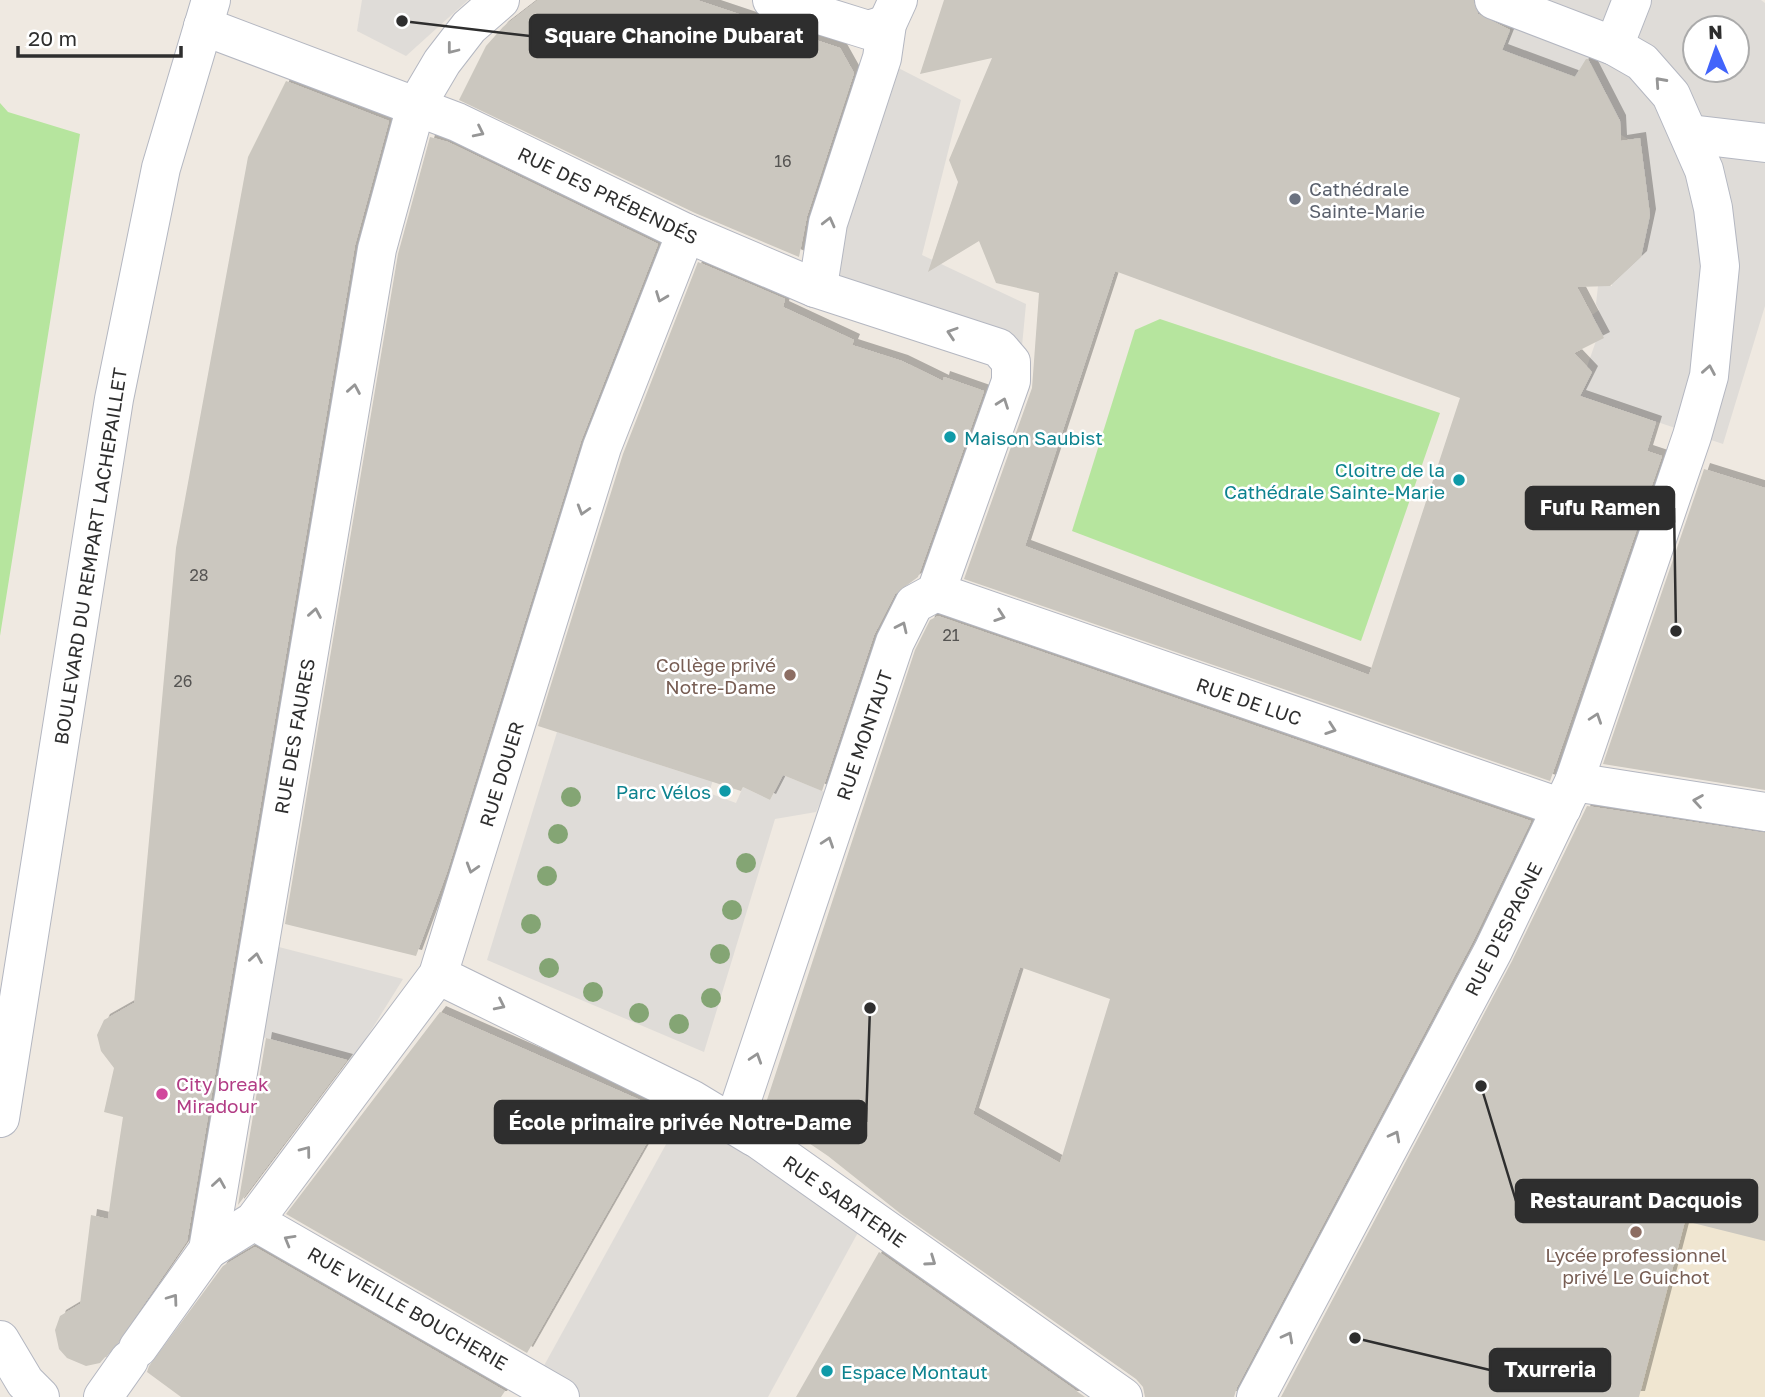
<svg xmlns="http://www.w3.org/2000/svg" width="1765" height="1397" viewBox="0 0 1765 1397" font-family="'Golos Text',sans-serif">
	<defs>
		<filter id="shadow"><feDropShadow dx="6" dy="-6" stdDeviation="0" flood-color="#0004"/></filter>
	</defs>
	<rect width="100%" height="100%" fill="#efe9e1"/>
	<!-- education -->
	<path fill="#f0e6d1" d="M1765 1118V1397H1578L1427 1150Z"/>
	<!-- green -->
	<g fill="#b6e59e">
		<path d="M0 103 8 112 80 134 0 636Z"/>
		<path d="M1160 319 1440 413 1361 641 1072 531 1135 330Z"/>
	</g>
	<!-- plaza -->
	<g fill="#dfdcd8" fill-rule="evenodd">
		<path d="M362 0H468L406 56 357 31Z"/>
		<path d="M1481 0H1761L1765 3V306L1723 444 1577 395 1596 341 1578 325 1599 310 1596 304 1598 286H1612L1611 267 1630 140 1621 135 1620 119 1607 122V95L1584 72 1579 70 1574 80 1502 50 1516 13ZM1695 28H1737V70H1695Z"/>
		<path d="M869 53 961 100 922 255 1026 304 1022 346 799 271Z"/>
		<path d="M557 732 685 773H715L709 793 736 803 743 787 770 800 783 775 825 792 816 812 775 819 704 1052 487 960Z"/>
		<path d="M275 946 403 979 352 1061 258 1036Z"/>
		<path d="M691 1099 867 1216 768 1397H560L535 1382Z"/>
	</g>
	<!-- building -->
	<g fill="#cbc7bf" fill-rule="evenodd" filter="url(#shadow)">
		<path d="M538 0H697L840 48 854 73 807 216 799 257 695 213 459 100 486 46 503 27Z"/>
		<path d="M944 0H1473L1478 14 1510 30 1502 50 1575 77 1586 59H1588L1620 121 1621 141 1640 138 1650 215 1641 257 1610 286 1577 287 1604 338 1574 353 1592 372 1580 396 1656 422 1647 451 1662 456 1550 781 964 579 1032 388 1039 293 996 283 979 241 928 272 958 182 949 160 992 58 920 74ZM1115 271 1460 398 1369 675 1025 546Z"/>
		<path d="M286 81 389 121 355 245 187 1241 118 1342 100 1363 86 1366 67 1358 59 1349 55 1330 60 1316 80 1304 91 1215 108 1219 115 1169 123 1117 104 1112 114 1068 101 1051 97 1035 104 1020 134 1003 176 548 248 157Z"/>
		<path d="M430 137 448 142 658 244 581 441 447 872 416 956 285 924 398 254Z"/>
		<path d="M698 262 785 299 783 307 854 340 852 345 902 361 943 381 944 377 984 391 918 577 895 594 874 635 822 791 783 775 770 800 743 787 741 791 538 726 623 454Z"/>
		<path d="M1704 469 1765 488V790L1603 764Z"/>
		<path d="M938 616 1531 821 1473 941 1237 1387 1234 1397H1145L1143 1387 1136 1379 901 1214 828 1156 763 1112 915 650 930 620ZM1020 967 1110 999 1060 1163 973 1114Z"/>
		<path d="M1587 806 1765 833V1241L1685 1221 1639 1397H1281L1512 961Z"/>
		<path d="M440 1012 665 1111 527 1353 286 1214Z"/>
		<path d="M266 1038 347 1060 238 1205Z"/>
		<path d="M255 1247 505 1391 501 1397H181L147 1372 149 1366 223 1266Z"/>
		<path d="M879 1252 1085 1397H796Z"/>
	</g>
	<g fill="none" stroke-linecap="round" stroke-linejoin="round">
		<defs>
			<g id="pedestrian">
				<path d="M1614 46 1632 0"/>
				<path d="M1690 134 1765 143"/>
				<path d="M936 592 1562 808"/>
				<path d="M1574 782 1765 812"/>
				<path d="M755 1137 1123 1397"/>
				<path d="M254 1221 560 1397"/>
				<path d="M1256 1397 1493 951 1574 782 1692 436 1709 376 1720 266 1713 208 1704 170 1671 95 1642 62 1614 46 1494 0"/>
			</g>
			<g id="minor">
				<path d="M772 0 868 30 887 24"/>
				<path d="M203 26 457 122 686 233 815 288 999 348 1011 362V381L936 592 914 604 895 642 734 1123"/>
				<path d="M815 288 819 280 828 223 882 58 887 24 898 0"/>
				<path d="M438 975 691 1099 754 1137"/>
				<path d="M0 1118 114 399 161 168 211 0"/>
				<path d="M208 1250 254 1221 438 975 602 447 686 233"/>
				<path d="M0 1340 25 1382 40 1397"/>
				<path d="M138 1348 208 1250 377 249 416 106 442 62 469 27 500 0"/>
				<path d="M103 1397 129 1360"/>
			</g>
		</defs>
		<!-- pedestrian casing -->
		<use href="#pedestrian" stroke="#b4b7c1" stroke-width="40"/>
		<!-- minor casing -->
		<use href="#minor" stroke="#b4b7c1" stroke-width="40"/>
		<!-- pedestrian -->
		<use href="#pedestrian" stroke="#fff" stroke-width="38"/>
		<!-- minor -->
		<use href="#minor" stroke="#fff" stroke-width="38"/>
	</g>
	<!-- trees -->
	<g fill="#84a574">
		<circle cx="571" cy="797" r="10"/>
		<circle cx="558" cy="834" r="10"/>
		<circle cx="746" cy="863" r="10"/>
		<circle cx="547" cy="876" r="10"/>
		<circle cx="732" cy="910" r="10"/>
		<circle cx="531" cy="924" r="10"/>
		<circle cx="720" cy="954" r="10"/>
		<circle cx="549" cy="968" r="10"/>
		<circle cx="593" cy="992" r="10"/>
		<circle cx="711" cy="998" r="10"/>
		<circle cx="639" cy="1013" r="10"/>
		<circle cx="679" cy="1024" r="10"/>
	</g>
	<!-- one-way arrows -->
	<defs><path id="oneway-chevron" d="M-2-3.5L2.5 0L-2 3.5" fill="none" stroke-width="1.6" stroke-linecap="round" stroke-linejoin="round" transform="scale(1.75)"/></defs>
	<g stroke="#969696">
		<use href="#oneway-chevron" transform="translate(452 49) rotate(128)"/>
		<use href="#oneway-chevron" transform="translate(1660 82) rotate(-132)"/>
		<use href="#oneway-chevron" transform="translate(479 132) rotate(26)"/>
		<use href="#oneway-chevron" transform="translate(829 222) rotate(-76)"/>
		<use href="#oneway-chevron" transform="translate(661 297) rotate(111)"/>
		<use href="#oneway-chevron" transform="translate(952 333) rotate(-162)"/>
		<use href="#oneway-chevron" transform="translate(1709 370) rotate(-80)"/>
		<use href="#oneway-chevron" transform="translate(354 389) rotate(-80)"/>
		<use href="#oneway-chevron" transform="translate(1003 403) rotate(-70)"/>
		<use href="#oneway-chevron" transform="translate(583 510) rotate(107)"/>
		<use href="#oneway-chevron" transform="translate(315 613) rotate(-80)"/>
		<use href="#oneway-chevron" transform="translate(1000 616) rotate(19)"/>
		<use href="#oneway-chevron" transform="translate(902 627) rotate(-65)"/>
		<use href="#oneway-chevron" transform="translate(1596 718) rotate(-71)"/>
		<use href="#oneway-chevron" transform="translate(1331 729) rotate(19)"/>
		<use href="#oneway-chevron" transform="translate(1698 801) rotate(-171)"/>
		<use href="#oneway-chevron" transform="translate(828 842) rotate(-71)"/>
		<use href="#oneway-chevron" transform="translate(472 868) rotate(107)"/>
		<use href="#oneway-chevron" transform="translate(256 958) rotate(-80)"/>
		<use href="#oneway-chevron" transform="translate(500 1005) rotate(26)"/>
		<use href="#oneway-chevron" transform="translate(756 1058) rotate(-72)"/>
		<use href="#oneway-chevron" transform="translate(1395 1136) rotate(-62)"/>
		<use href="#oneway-chevron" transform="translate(306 1151) rotate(-53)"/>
		<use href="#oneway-chevron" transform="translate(219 1183) rotate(-81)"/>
		<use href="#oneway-chevron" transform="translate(289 1240) rotate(-150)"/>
		<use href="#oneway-chevron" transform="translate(931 1261) rotate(35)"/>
		<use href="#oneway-chevron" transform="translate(173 1299) rotate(-54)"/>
		<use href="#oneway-chevron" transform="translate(1288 1337) rotate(-62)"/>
	</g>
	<!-- markers -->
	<circle fill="#6b7280" stroke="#fff" stroke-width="2.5" cx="1295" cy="199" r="7"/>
	<g fill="#0f9aa8" stroke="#fff" stroke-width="2.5">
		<circle cx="950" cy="437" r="7"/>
		<circle cx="1459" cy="480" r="7"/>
		<circle cx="725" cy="791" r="7"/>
		<circle cx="827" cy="1371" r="7"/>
	</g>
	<g fill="#8d6e63" stroke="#fff" stroke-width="2.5">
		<circle cx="790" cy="675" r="7"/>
		<circle cx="1636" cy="1232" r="7"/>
	</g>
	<circle fill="#d1479c" stroke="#fff" stroke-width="2.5" cx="162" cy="1094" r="7"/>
	<g text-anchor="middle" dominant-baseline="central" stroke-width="5" stroke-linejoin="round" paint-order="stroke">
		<!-- number labels -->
		<g font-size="16" fill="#555452">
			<text x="783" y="161">16</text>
			<text x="199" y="575">28</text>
			<text x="951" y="635">21</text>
			<text x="183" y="681">26</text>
		</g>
		<!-- worship labels -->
		<g font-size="19" fill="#5b616d" stroke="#fff" text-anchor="start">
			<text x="1309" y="188">Cathédrale<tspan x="1309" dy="22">Sainte-Marie</tspan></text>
		</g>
		<!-- street labels -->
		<g font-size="19" fill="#2e2e2e" stroke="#fff">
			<text transform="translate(608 195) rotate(26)">RUE DES PRÉBENDÉS</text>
			<text transform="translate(90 556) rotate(-81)">BOULEVARD DU REMPART LACHEPAILLET</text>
			<text transform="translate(1249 701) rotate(19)">RUE DE LUC</text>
			<text transform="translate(864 735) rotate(-71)">RUE MONTAUT</text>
			<text transform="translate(294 736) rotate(-80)">RUE DES FAURES</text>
			<text transform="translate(501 774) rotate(-73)">RUE DOUER</text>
			<text transform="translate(1503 929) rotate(-63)">RUE D'ESPAGNE</text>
			<text transform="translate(845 1201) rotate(35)">RUE SABATERIE</text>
			<text transform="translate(408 1308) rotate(30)">RUE VIEILLE BOUCHERIE</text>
		</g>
		<!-- culture labels -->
		<g font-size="19" fill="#0d838f" stroke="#fff" text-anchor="start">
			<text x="964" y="437">Maison Saubist</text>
			<text x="1445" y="469" text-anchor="end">Cloitre de la<tspan x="1445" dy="22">Cathédrale Sainte-Marie</tspan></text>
			<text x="711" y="791" text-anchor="end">Parc Vélos</text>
			<text x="841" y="1371">Espace Montaut</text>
		</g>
		<!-- education labels -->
		<g font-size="19" fill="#785e54" stroke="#fff" text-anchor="end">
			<text x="776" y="664">Collège privé<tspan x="776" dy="22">Notre-Dame</tspan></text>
			<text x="1636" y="1254" text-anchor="middle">Lycée professionnel<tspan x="1636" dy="22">privé Le Guichot</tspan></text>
		</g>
		<!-- hotel labels -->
		<g font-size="19" fill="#b23c85" stroke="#fff" text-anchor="start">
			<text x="176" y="1083">City break<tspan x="176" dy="22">Miradour</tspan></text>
		</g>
	</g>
	<!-- callouts -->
	<path fill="none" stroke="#2e2e2e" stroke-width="2.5" d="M402 21L530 36M1676 631L1674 508M870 1008L866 1122M1481 1086L1516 1201M1355 1338L1490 1370"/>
	<g fill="#2e2e2e" stroke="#fff" stroke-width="2.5">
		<circle cx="402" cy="21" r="7"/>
		<circle cx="1676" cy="631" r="7"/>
		<circle cx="870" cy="1008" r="7"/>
		<circle cx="1481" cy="1086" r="7"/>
		<circle cx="1355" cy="1338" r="7"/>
	</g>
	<g fill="#2e2e2e" stroke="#2e2e2e" stroke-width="2.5">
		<rect x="530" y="15" width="287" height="42" rx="7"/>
		<rect x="1526" y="487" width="148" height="42" rx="7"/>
		<rect x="495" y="1101" width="371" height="42" rx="7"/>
		<rect x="1516" y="1180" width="241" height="42" rx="7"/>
		<rect x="1490" y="1349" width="120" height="42" rx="7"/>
	</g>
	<g font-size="21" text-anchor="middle" font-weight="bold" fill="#fff">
		<text x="674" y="43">Square Chanoine Dubarat</text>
		<text x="1600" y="515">Fufu Ramen</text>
		<text x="680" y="1130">École primaire privée Notre-Dame</text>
		<text x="1636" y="1208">Restaurant Dacquois</text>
		<text x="1550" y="1377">Txurreria</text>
	</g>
	<!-- north arrow -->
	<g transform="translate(1716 49) rotate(358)"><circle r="33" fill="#ffffff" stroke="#ababab" stroke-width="2"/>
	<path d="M0-5L12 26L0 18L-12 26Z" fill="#4264fb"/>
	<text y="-10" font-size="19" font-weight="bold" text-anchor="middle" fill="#2e2e2e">N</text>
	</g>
	<!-- scale -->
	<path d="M18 46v10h163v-10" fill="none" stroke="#2e2e2e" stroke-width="3.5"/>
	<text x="28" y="46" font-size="21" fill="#2e2e2e" stroke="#ffffff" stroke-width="5" paint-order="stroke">20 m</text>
</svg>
